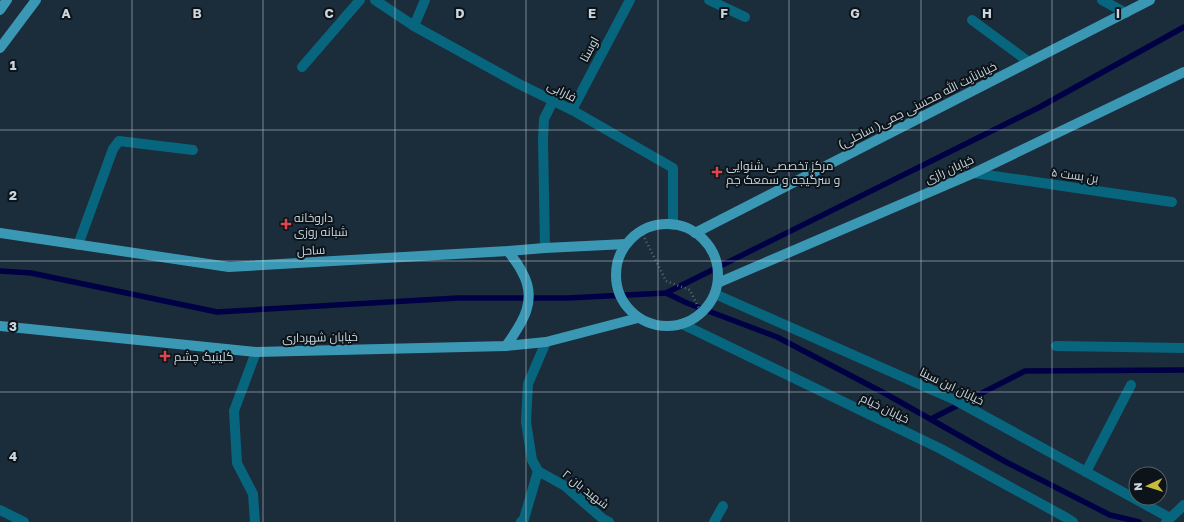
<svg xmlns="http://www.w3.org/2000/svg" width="1184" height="522" viewBox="0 0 1184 522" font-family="'Golos Text',Cairo,sans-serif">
	<rect width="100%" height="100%" fill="#1b2c3a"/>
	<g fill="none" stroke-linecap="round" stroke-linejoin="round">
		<!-- stream -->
		<g stroke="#000045" stroke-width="5.5">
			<path d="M0 271 31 273 217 312 458 298H568L666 293 1038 108 1184 27"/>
			<path d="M666 293 687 303 777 337 886 394 1006 462 1110 515 1139 522"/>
			<path d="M931 419 1025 371 1184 370"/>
		</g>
		<!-- path -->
		<path stroke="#5c6a76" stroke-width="2.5" stroke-dasharray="1 3" stroke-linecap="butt" d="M641 231 666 281 690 290 701 313"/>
		<!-- minor -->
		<g stroke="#07657e" stroke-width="10">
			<path d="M375 0 414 26 519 84 572 110 673 168V225"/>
			<path d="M709 0 745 17"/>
			<path d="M1102 0 1126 13"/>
			<path d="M972 20 1029 62"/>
			<path d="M414 26 425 0"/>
			<path d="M302 67 360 0"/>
			<path d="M572 110 630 0"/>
			<path d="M974 173 1172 202"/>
			<path d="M78 245 113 149 119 141 193 150"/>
			<path d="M545 248 543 140 544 119 553 101"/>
			<path d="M715 294 955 400 1170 518"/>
			<path d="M682 324 941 449 1065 517 1073 522"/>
			<path d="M546 342 528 384 526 422 532 460 538 471 565 486 603 519 609 522"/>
			<path d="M1056 346 1184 348"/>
			<path d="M1086 472 1131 385"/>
			<path d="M0 510 24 522"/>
			<path d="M255 522 253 494 237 463 234 411 256 352"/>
			<path d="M521 522 524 519 538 471"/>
			<path d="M714 522 723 506"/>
			<path d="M1166 522 1184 505"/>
		</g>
		<!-- major -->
		<g stroke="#3a98b5" stroke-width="10">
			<path d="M0 10 7 0"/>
			<path d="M0 48 36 0"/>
			<circle cx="667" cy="275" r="51"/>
			<path d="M0 233 229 267 508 251 545 248 626 244"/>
			<path d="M695 233 1150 0"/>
			<path d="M720 282 974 173 1184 72"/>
			<path d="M0 326 256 352 506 346 546 342 638 318"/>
			<path d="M506 346C523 322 538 300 522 272 519 265 513 258 508 251"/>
		</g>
	</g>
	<!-- grid -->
	<path fill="none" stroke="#cad5de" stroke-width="1" stroke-opacity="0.55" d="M132 0V522M263 0V522M395 0V522M526 0V522M658 0V522M789 0V522M921 0V522M1052 0V522M0 130H1184M0 261H1184M0 392H1184"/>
	<!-- markers -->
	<g fill="#e0444e" stroke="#0c141a" stroke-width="1.5">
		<path d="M715 166h4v4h4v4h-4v4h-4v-4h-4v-4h4z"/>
		<path d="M284 218h4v4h4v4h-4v4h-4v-4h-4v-4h4z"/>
		<path d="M163 350h4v4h4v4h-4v4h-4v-4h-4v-4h4z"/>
	</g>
	<g text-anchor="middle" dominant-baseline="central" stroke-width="4" stroke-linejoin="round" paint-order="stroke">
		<!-- street labels -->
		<g font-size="12" fill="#cad5de" stroke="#0c141a">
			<text transform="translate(589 49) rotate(-62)">اوستا</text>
			<text transform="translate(562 91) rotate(27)">فارابی</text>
			<text transform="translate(917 105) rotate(-27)">خیابانآیت الله محسنی جمی( ساحلی)</text>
			<text transform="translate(949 169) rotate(-24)">خیابان رازی</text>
			<text transform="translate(1075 175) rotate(8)">بن بست ۵</text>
			<text transform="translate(311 250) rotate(-3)">ساحل</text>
			<text transform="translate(320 337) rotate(-1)">خیابان شهرداری</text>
			<text transform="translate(952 386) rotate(26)">خیابان ابن سینا</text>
			<text transform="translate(885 408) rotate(26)">خیابان خیام</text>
			<text transform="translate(586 489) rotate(38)">شهید بان ۲</text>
		</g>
		<!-- poi labels -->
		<g font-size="12" fill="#cad5de" stroke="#0c141a" text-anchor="start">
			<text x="726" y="165">مرکز تخصصی شنوایی<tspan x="726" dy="14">و سرگیجه و سمعک جم</tspan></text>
			<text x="294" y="217">داروخانه<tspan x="294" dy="14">شبانه روزی</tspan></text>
			<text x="174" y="356">کلینیک چشم</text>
		</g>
	</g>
	<g font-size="13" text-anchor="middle" font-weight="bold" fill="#cad5de" stroke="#0c141a" stroke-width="4" stroke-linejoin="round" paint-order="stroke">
		<text x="66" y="18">A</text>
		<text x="197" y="18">B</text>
		<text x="329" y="18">C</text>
		<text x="460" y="18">D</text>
		<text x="592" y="18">E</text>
		<text x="724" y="18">F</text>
		<text x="855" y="18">G</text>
		<text x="987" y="18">H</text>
		<text x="1118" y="18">I</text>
		<text x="13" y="70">1</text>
		<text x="13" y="200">2</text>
		<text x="13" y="331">3</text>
		<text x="13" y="461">4</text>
	</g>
	<!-- north arrow -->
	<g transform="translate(1148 486) rotate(266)"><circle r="19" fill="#0c141a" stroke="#586168"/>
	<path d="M0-3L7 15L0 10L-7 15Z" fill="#c6bb3c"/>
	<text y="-6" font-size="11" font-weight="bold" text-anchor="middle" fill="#cad5de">N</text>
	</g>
</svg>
